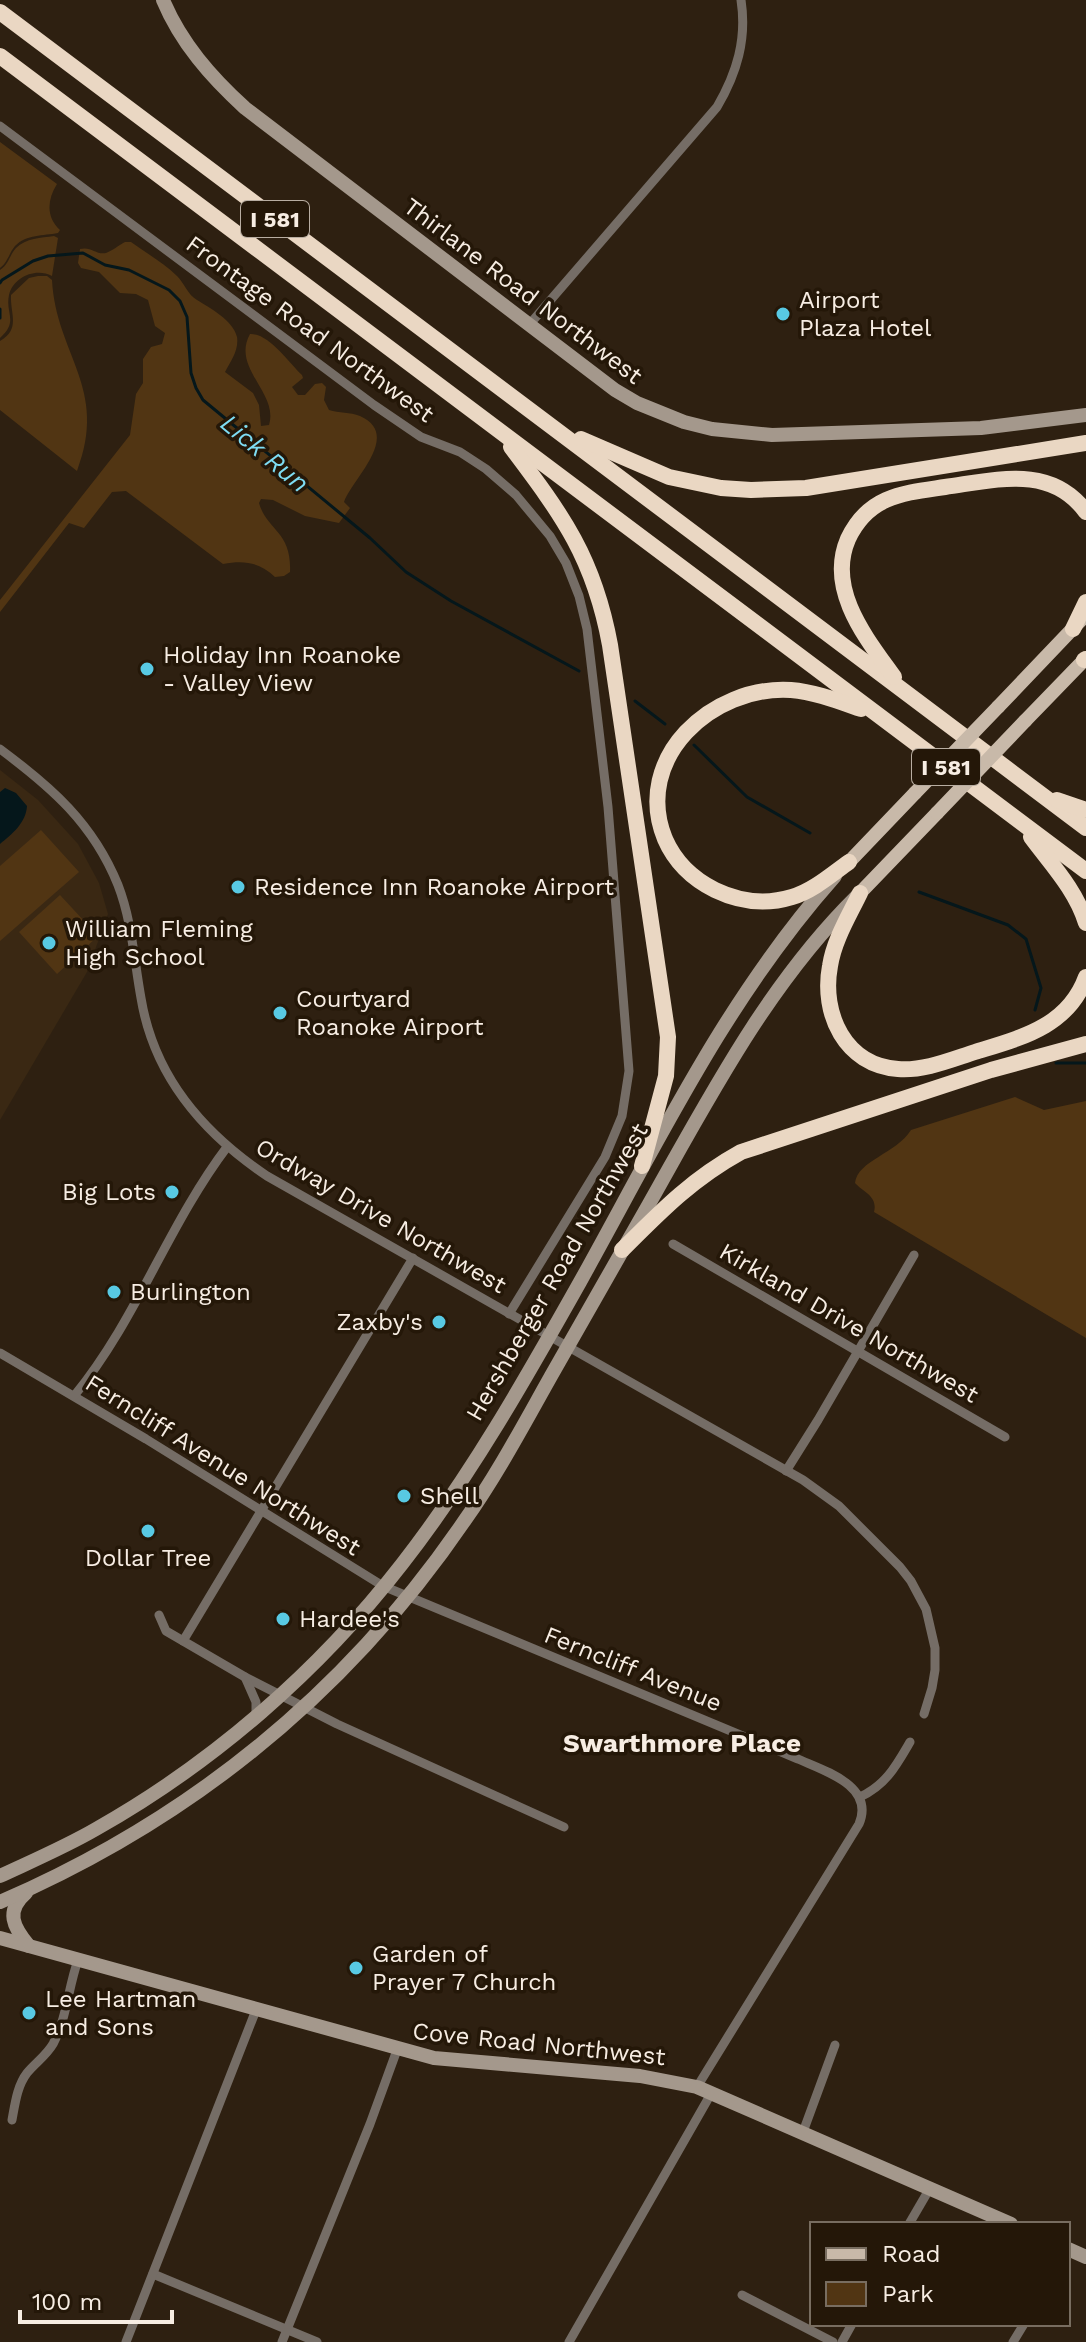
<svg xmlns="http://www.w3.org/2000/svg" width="1086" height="2342" viewBox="0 0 1086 2342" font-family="'Work Sans',sans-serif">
	<rect width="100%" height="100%" fill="#2e2011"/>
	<!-- built -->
	<path fill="#3a2813" d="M0 770 38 800 78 844 99 883 108 914 87 972 0 1120Z"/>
	<!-- green -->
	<g fill="#513513">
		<path d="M0 142 57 184C47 200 46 217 60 230L58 233C43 236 27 234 15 246 9 253 8 262 0 268Z"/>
		<path d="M54 236 58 238 52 276C36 267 13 277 9 295 5 314 19 321 0 338V270C9 264 9 256 16 248 26 238 41 238 54 236Z"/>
		<path d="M125 242H131C146 253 164 263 177 276 184 283 188 295 197 300 210 308 233 320 237 337 239 350 231 361 225 372L253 393 259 405 261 426 269 425C279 393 231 368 250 334 269 333 289 363 302 375L303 378 292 387 298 395H305L315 384 322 383 326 387 324 400 329 410C339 413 350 412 360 416 403 435 351 480 344 502L350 508 339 523 305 516 273 500 261 499 259 503C267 531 292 531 290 572L284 576 275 577C259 562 244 560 223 564L126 491 112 492 84 528 69 523 0 612V600L130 435 136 394 143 383V359L151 347 162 344 165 333 155 326 148 300 136 294 120 293 99 272 81 268 78 263 80 249C91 246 96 255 106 253 112 251 119 245 125 242Z"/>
		<path d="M38 276H47L52 280C56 355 109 388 77 471L0 410V341C21 329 10 314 11 295L29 278Z"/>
		<path d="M41 830 79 872 0 941V866Z"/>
		<path d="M60 895 98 936 57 974 19 932Z"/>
		<path d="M1015 1097 1044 1110 1086 1101V1338L874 1212C878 1196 864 1193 855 1183 858 1160 896 1154 911 1130Z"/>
	</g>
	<!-- water -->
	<path fill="#05171b" d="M5 788 16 793 27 806C26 823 12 834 0 844V792Z"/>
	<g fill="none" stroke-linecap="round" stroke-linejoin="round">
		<!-- stream -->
		<g stroke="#05171b" stroke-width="3">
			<path d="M0 283 2 280 33 261 48 256 83 253 105 265 129 270 169 290 180 301 187 317 191 373 196 388 203 400 370 538 406 572 451 601 579 671"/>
			<path d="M0 309V318"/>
			<path d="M635 701 665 724"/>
			<path d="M694 745 747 797 810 833"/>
			<path d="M919 892 1008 925 1026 939 1041 988 1035 1010"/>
			<path d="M1056 1063H1086"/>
		</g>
		<!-- street -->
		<g stroke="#756d66" stroke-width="9">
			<path d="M0 126 374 405 421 437 460 452 486 469 516 495 550 536 566 563 579 596 587 629 608 807 629 1071 622 1116 605 1157 509 1314"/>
			<path d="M529 325 717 107C737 73 747 39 741 0"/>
			<path d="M0 749C51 787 93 823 118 885 132 921 134 960 141 998 154 1077 203 1133 267 1176L803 1480 839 1506 900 1567 911 1581 926 1609 935 1648V1670L932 1688 924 1714"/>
			<path d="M673 1244 1005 1437"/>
			<path d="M0 1353 146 1439 383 1586 798 1759C825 1771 875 1786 859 1824L697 2087"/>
			<path d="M74 1396C136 1321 168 1225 227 1147"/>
			<path d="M786 1471 818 1420 914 1255"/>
			<path d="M159 1615 166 1631 245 1677 337 1724 564 1827"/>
			<path d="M183 1641 413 1258"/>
			<path d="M245 1677 256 1702V1716"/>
			<path d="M860 1797C886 1785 896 1766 910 1742"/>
			<path d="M12 2120C15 2104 17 2086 27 2073 35 2063 46 2056 53 2044 67 2018 68 1988 78 1960"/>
			<path d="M803 2132 835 2045"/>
			<path d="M909 2224 930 2188"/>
			<path d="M153 2274 317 2342"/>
			<path d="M742 2295 833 2342"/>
			<path d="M126 2342 256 2010"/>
			<path d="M282 2342 370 2124 397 2050"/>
			<path d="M569 2342 712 2092"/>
			<path d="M842 2342 852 2324"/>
			<path d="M1013 2342 1024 2324"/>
		</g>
		<!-- secondary -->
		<g stroke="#a4988c" stroke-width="14">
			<path d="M163 0C181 43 211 77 245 108L615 390 637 403 684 422 712 429 772 435 981 428 1086 415"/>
			<path d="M0 1876C32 1861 65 1847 96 1829 213 1763 319 1671 402 1564 470 1477 526 1378 580 1282 658 1142 727 997 835 876"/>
			<path d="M26 1893C5 1911 13 1927 29 1946"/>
			<path d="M0 1902C192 1819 347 1693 465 1520 499 1472 526 1420 555 1369 586 1314 618 1259 649 1204 710 1096 768 984 857 896"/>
			<path d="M0 1938 434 2058 640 2076 697 2087 1011 2224"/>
			<path d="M1068 2249 1086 2257"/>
		</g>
		<!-- primary -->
		<g stroke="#c8b9a9" stroke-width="14">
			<path d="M998 707 1080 621"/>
			<path d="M1025 721 1086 658"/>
			<path d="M849 862 915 793"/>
			<path d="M860 893 937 813"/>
		</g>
		<!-- highway -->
		<g stroke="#ead7c3" stroke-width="16">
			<path d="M0 12 1086 828"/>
			<path d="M0 56 1086 871"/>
			<path d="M581 439 669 477 721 488 751 490 806 488 1086 443"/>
			<path d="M511 447C563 516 594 558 610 645L668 1037 666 1076 642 1166"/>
			<path d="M1073 629 1086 602"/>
			<path d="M1084 660 1086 659"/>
			<path d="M894 677C867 639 826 590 848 539 856 522 868 508 886 500 904 492 925 490 945 487 996 480 1051 464 1086 512"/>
			<path d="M1057 800 1086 810"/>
			<path d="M1031 837C1051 864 1076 890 1086 923"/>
			<path d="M849 862C832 874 813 891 792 897 766 905 740 902 715 890 693 879 675 862 665 839 632 758 712 685 791 690 815 692 838 701 861 709"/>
			<path d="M860 893C849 916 834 940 830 966 821 1014 845 1065 898 1069 924 1071 950 1060 975 1052 1020 1038 1068 1027 1086 977"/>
			<path d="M622 1250C661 1211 692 1179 741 1152L991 1070 1086 1044"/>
		</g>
		<!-- primary-bridge -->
		<g stroke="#c8b9a9" stroke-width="14">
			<path d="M915 793 998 707"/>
			<path d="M937 813 1025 721"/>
		</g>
	</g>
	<!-- markers -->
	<g fill="#58c9e3" stroke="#241708" stroke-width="3">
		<circle cx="783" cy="314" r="8"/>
		<circle cx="147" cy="669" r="8"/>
		<circle cx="238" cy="887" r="8"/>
		<circle cx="49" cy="943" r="8"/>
		<circle cx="280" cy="1013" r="8"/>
		<circle cx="172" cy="1192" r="8"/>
		<circle cx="114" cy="1292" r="8"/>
		<circle cx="439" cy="1322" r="8"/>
		<circle cx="404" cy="1496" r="8"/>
		<circle cx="148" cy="1531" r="8"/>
		<circle cx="283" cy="1619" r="8"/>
		<circle cx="356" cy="1968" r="8"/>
		<circle cx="29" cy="2013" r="8"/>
	</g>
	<g text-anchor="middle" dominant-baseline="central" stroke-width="7" stroke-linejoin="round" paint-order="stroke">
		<!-- shield labels -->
		<g fill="#241708" stroke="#b8ada1" stroke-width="2">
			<rect x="241" y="201" width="68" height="36" rx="6"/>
			<rect x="912" y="749" width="68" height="36" rx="6"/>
		</g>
		<g font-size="22" font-weight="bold" fill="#f7ede3">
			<text x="275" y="219">I 581</text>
			<text x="946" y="767">I 581</text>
		</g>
		<!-- street labels -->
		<g font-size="24" fill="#f7ede3" stroke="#241708">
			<text transform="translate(523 291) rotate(37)">Thirlane Road Northwest</text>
			<text transform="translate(310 329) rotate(36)">Frontage Road Northwest</text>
			<text transform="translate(381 1216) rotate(30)">Ordway Drive Northwest</text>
			<text transform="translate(557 1272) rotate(-60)">Hershberger Road Northwest</text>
			<text transform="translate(849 1323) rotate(30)">Kirkland Drive Northwest</text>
			<text transform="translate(223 1465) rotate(32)">Ferncliff Avenue Northwest</text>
			<text transform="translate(633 1669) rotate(22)">Ferncliff Avenue</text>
			<text transform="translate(539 2044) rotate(6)">Cove Road Northwest</text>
		</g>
		<!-- poi labels -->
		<g font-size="24" fill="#f7ede3" stroke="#241708" text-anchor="start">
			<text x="799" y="300">Airport<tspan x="799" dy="28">Plaza Hotel</tspan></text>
			<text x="163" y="655">Holiday Inn Roanoke<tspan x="163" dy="28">- Valley View</tspan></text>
			<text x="254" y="887">Residence Inn Roanoke Airport</text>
			<text x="65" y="929">William Fleming<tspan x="65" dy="28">High School</tspan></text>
			<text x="296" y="999">Courtyard<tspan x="296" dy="28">Roanoke Airport</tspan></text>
			<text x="156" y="1192" text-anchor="end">Big Lots</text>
			<text x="130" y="1292">Burlington</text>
			<text x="423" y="1322" text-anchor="end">Zaxby's</text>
			<text x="420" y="1496">Shell</text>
			<text x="148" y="1558" text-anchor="middle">Dollar Tree</text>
			<text x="299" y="1619">Hardee's</text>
			<text x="372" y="1954">Garden of<tspan x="372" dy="28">Prayer 7 Church</tspan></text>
			<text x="45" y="1999">Lee Hartman<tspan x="45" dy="28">and Sons</tspan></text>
		</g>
		<!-- water labels -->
		<g font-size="26" font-style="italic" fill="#7edcf3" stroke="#241708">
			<text transform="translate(265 453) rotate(40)">Lick Run</text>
		</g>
		<!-- neighbourhood labels -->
		<g font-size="26" font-weight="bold" fill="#f7ede3" stroke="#241708">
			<text x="682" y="1743">Swarthmore Place</text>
		</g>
	</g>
	<!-- legend -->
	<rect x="810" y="2222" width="260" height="104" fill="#241708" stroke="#786d60" stroke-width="2"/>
	<rect x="826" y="2248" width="40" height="12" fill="#c8b9a9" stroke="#786d60" stroke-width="2"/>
	<text x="882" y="2262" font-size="24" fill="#f7ede3">Road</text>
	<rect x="826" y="2282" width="40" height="24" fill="#513513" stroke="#786d60" stroke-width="2"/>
	<text x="882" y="2302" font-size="24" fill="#f7ede3">Park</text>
	<!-- scale -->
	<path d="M20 2310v12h152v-12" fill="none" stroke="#f7ede3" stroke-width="4"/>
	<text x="32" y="2310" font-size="24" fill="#f7ede3" stroke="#241708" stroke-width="6" paint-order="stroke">100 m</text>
</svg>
